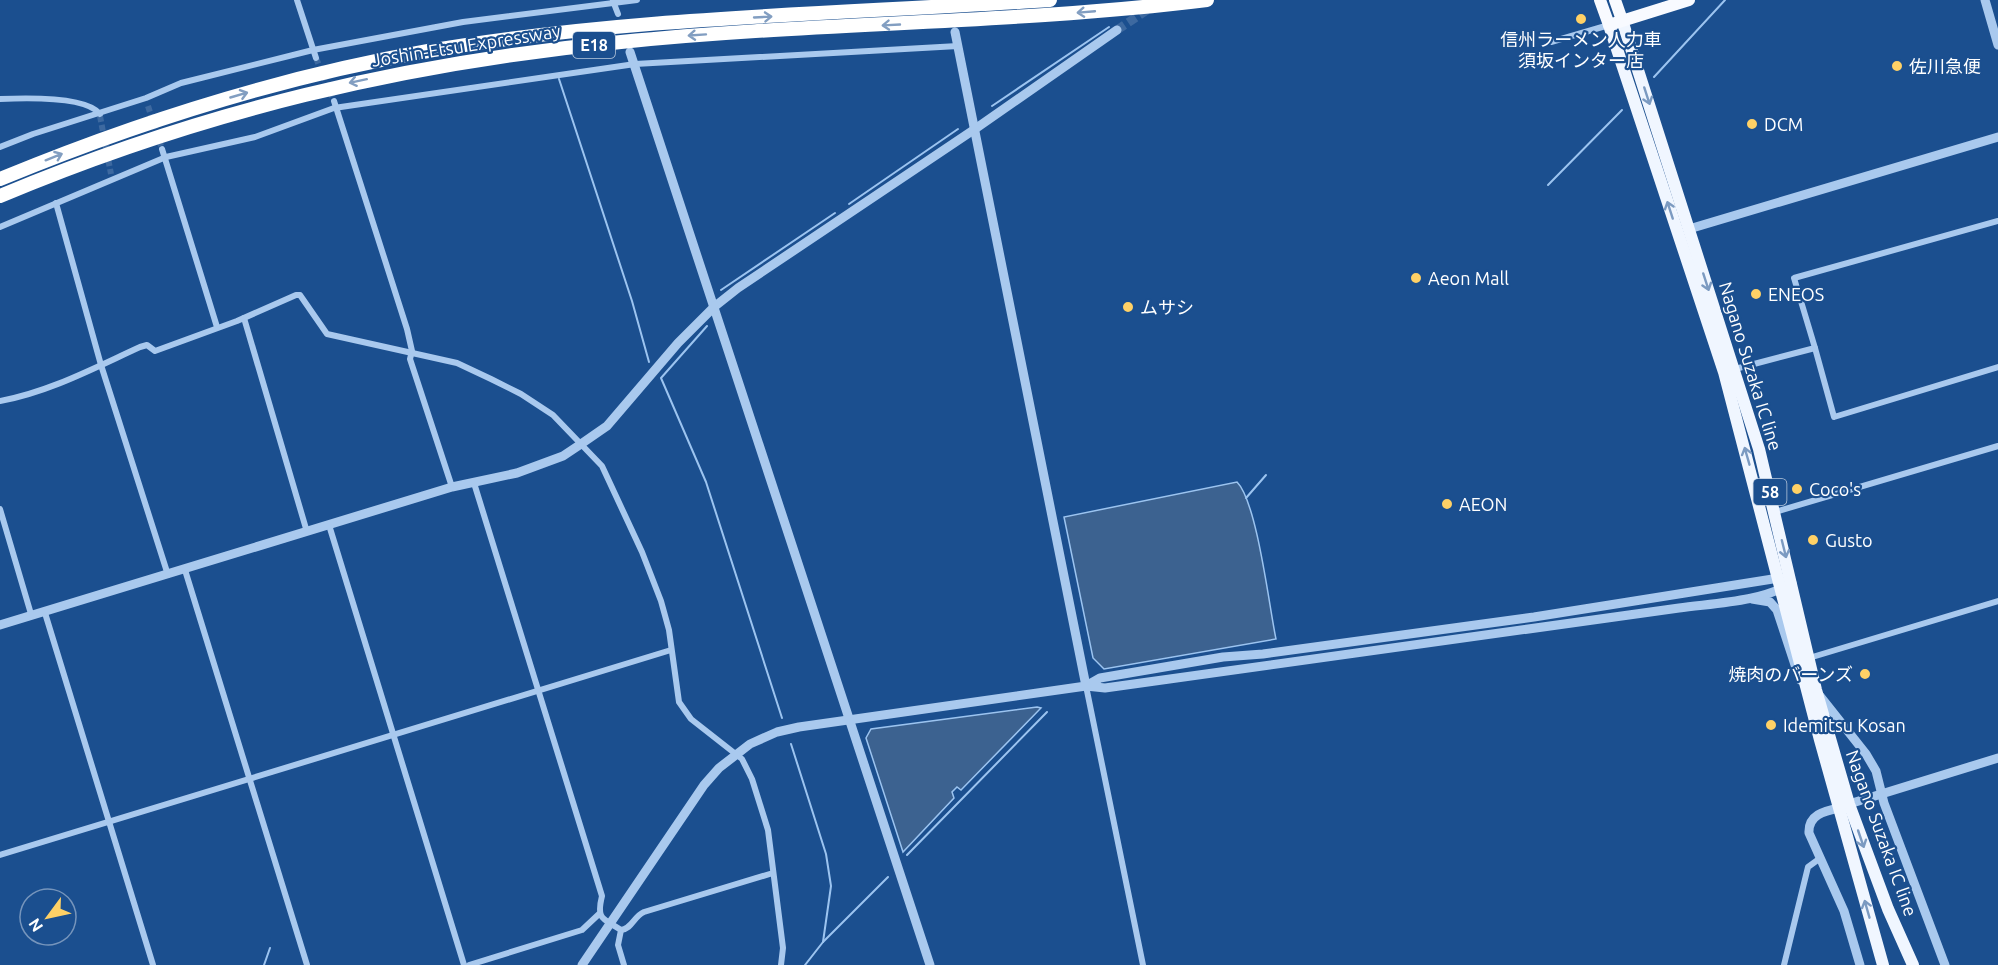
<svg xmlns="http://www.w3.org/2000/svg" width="1998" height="965" viewBox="0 0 1998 965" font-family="Ubuntu,'Noto Sans JP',sans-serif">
	<rect width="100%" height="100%" fill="#1b4f8f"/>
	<!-- water -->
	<g fill="#3c6290" stroke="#9cc4f0" stroke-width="1.5">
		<path d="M1237 482C1257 502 1269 606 1276 639L1104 669 1093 658 1064 517Z"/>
		<path d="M1037 707 1041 708 961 790 957 787 952 792 954 798 903 852 866 738 871 729Z"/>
	</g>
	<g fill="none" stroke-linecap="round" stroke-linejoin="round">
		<!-- stream -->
		<g stroke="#9cc4f0" stroke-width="2">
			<path d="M1654 77 1725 0"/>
			<path d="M559 79 632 301 649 362"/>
			<path d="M992 106 1109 27"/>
			<path d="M1548 185 1622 110"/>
			<path d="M849 204 958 129"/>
			<path d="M721 290 835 213"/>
			<path d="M707 326 661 378 706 482 782 718"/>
			<path d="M1246 498 1266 475"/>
			<path d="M791 744 826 854 831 886 823 942"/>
			<path d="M907 855 1047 712"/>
			<path d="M264 965 270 948"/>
			<path d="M805 965 823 942 888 877"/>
		</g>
		<!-- minor-tunnel -->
		<g stroke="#3d69a0" stroke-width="6" stroke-dasharray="6 3" stroke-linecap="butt">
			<path d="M316 58 334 101"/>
			<path d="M148 106 162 149"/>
			<path d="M100 116 111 174"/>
		</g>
		<!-- tertiary-tunnel -->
		<path stroke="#3d69a0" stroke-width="9" stroke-dasharray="9 4.5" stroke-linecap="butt" d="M1117 30 1150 8"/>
		<!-- minor -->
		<g stroke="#a9c9ee" stroke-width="6">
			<path d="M297 0 316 58"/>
			<path d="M613 1 618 14"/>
			<path d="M1551 42 1609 25"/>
			<path d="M0 99C23 98 86 96 100 114"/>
			<path d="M334 101 407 329 412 351 410 359 452 487"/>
			<path d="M0 147 33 134 146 98 181 83 313 50 463 22 637 0"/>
			<path d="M162 149 217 327"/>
			<path d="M56 203 101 365 168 575"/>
			<path d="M0 227 166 157 255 137 334 108 635 64 958 46"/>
			<path d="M244 318 307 532"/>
			<path d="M1815 348 1834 417 1998 367"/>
			<path d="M1735 369 1815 348 1794 278 1998 221"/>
			<path d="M0 401C49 392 94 368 140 347L147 345 155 351 237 321 296 295H300L327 334 457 363 491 379 521 394 553 415 602 466 642 552 661 601 669 630 679 702 691 719 742 759 752 779 768 830 783 948 781 965"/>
			<path d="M474 483 602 896C596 920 603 918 621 930L618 945 624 965"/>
			<path d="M0 509 31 614"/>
			<path d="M1775 512 1998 446"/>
			<path d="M329 525 464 965"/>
			<path d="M185 570 307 965"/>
			<path d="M45 613 153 965"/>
			<path d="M1809 658 1998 601"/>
			<path d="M1086 686 1143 965"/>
			<path d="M0 855 671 650"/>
			<path d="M621 930C632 929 634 916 644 912L773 873"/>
			<path d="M469 965 582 930 599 914"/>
			<path d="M1784 965 1808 867 1819 859"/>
		</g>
		<!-- tertiary -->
		<g stroke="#a9c9ee" stroke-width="9">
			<path d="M1985 0 1998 45"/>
			<path d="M630 52 930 965"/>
			<path d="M1689 229 1998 137"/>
			<path d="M1779 578 1792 583C1761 602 1715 603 1679 608L1105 688 1086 686 1100 678 1223 657 1263 654 1534 617Z"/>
			<path d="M1752 599 1770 602 1777 610 1800 680"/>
			<path d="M0 625 452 487 517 473 563 456 581 444 607 426 678 343 714 307 738 288 975 129 1117 30"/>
			<path d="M1820 696 1866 754 1876 771 1884 803 1945 965"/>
			<path d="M1849 804 1998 758"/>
			<path d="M1839 808C1824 811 1808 815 1809 833L1844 911 1860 965"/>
			<path d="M582 965 704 785 719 768 750 744 777 732 799 727 1086 686 955 32"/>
		</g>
		<!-- primary -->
		<g stroke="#f0f6ff" stroke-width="12">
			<path d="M1622 20 1759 449 1816 690 1849 804 1888 909 1913 965"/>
			<path d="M1609 25 1724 372 1820 740 1883 965"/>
		</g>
		<!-- trunk -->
		<g stroke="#f8faff" stroke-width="12">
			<path d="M1600 0 1609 25 1689 0"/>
			<path d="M1615 0 1622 20"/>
		</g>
		<!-- motorway -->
		<g stroke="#fff" stroke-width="14">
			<path d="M0 179C138 122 280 77 428 51 633 16 843 14 1050 0"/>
			<path d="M0 196C202 111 404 63 621 42 816 22 1012 24 1207 0"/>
		</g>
	</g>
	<!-- one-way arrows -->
	<defs><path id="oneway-shaft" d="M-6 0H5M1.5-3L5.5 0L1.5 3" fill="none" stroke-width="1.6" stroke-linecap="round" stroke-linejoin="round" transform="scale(1.5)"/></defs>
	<g stroke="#829ec1">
		<use href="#oneway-shaft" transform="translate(1086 12) rotate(175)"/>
		<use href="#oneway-shaft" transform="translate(763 17) rotate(-3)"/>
		<use href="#oneway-shaft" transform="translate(891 25) rotate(177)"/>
		<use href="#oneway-shaft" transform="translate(697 35) rotate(176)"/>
		<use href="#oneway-shaft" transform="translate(358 81) rotate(168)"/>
		<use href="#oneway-shaft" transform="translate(239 95) rotate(-16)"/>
		<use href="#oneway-shaft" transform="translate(54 157) rotate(-22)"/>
	</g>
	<g stroke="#7b9ac1">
		<use href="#oneway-shaft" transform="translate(1647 96) rotate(72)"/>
		<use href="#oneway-shaft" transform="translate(1670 210) rotate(-108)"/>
		<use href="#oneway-shaft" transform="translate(1706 282) rotate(72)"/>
		<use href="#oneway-shaft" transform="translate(1747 456) rotate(-106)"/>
		<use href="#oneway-shaft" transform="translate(1784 549) rotate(76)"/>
		<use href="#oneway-shaft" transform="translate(1861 839) rotate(71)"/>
		<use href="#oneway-shaft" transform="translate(1867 909) rotate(-106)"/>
	</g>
	<!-- markers -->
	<g fill="#ffd166" stroke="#1b4f8f" stroke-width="2">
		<circle cx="1581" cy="19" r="6"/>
		<circle cx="1897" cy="66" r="6"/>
		<circle cx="1752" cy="124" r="6"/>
		<circle cx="1416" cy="278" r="6"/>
		<circle cx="1756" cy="294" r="6"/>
		<circle cx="1128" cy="307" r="6"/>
		<circle cx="1797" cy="489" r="6"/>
		<circle cx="1447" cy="504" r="6"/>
		<circle cx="1813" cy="540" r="6"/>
		<circle cx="1865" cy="674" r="6"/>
		<circle cx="1771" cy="725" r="6"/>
	</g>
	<g text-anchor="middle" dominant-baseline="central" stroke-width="4.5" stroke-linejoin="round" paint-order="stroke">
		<!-- shield labels -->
		<g fill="#1b4f8f" stroke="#bbcadd" stroke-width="1.5">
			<rect x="573" y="32" width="42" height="26" rx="4.5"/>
			<rect x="1753.5" y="479" width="33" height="26" rx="4.5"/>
		</g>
		<g font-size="16" font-weight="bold" fill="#fff">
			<text x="594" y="45">E18</text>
			<text x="1770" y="492">58</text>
		</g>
		<!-- poi labels -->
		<g font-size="18" fill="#fff" stroke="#1b4f8f" text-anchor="start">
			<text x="1581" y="39" text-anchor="middle">信州ラーメン人力車<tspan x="1581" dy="21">須坂インター店</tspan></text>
			<text x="1909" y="66">佐川急便</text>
			<text x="1764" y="124">DCM</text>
			<text x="1428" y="278">Aeon Mall</text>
			<text x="1768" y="294">ENEOS</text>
			<text x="1140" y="307">ムサシ</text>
			<text x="1809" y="489">Coco's</text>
			<text x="1459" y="504">AEON</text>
			<text x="1825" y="540">Gusto</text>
			<text x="1853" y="674" text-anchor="end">焼肉のバーンズ</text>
			<text x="1783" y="725">Idemitsu Kosan</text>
		</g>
		<!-- street labels -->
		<g font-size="18" fill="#fff" stroke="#1b4f8f">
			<text transform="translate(466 45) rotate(-9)">Joshin-Etsu Expressway</text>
			<text transform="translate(1751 366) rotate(73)">Nagano Suzaka IC line</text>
			<text transform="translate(1882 833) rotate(70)">Nagano Suzaka IC line</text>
		</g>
	</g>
	<!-- north arrow -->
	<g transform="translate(48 917) rotate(237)"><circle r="28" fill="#1b4f8f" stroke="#7695bc" stroke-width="1.5"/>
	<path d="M0-4.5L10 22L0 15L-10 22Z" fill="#ffd166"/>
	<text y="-9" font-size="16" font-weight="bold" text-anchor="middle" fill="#ffffff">N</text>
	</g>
</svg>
